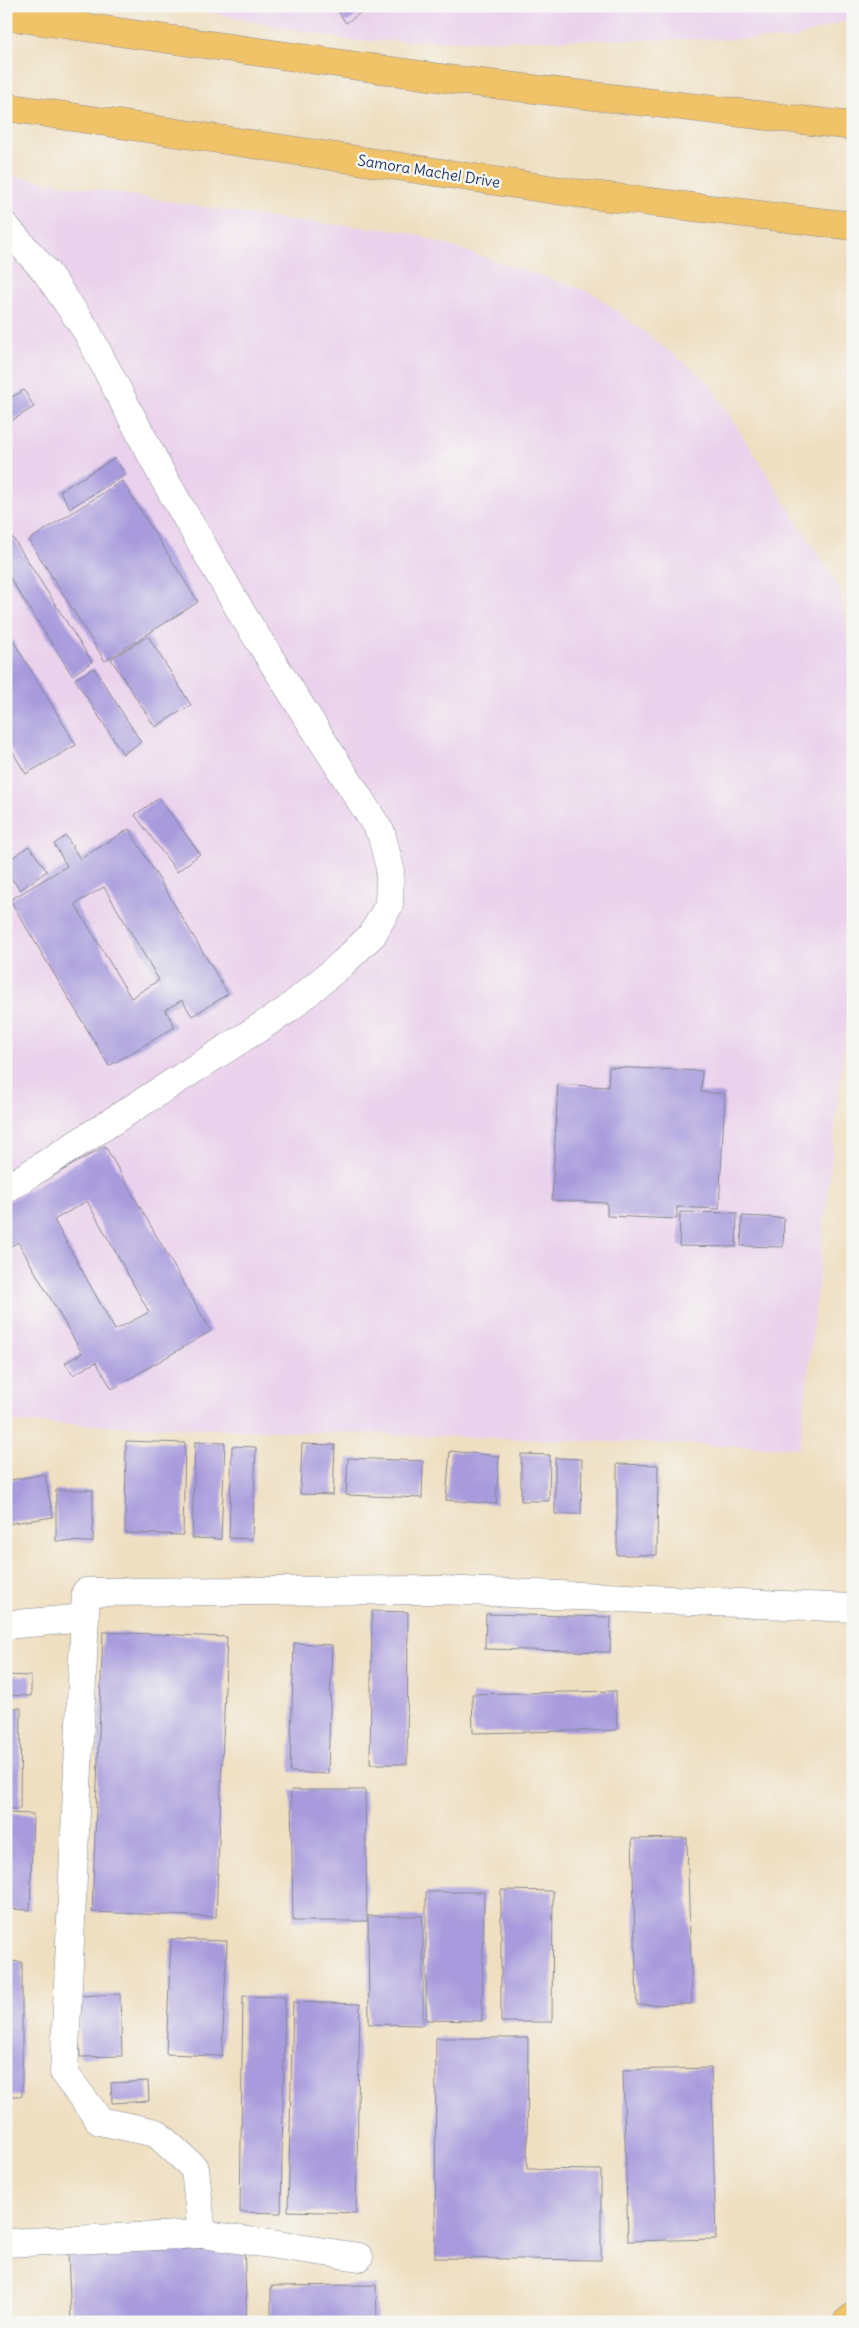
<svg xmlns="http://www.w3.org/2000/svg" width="859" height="2328" viewBox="0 0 859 2328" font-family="Delius,sans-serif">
	<rect width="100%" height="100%" fill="#f6f6f2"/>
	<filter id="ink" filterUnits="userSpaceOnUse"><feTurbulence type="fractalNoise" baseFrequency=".02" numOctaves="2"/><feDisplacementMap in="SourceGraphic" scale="10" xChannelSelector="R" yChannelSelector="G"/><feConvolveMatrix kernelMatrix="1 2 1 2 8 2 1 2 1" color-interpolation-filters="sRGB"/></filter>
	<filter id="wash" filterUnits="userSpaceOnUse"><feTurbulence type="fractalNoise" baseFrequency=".0096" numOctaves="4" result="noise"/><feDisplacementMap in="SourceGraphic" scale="20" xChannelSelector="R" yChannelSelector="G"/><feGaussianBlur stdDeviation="1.12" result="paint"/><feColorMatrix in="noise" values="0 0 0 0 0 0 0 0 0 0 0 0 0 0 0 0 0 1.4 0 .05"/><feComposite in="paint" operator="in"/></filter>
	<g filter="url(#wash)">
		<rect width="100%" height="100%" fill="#efdfc1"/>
		<!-- built -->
		<g fill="#ead1ec">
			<path d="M176 6H853V18L792 39 351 41Z"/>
			<path d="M6 175 284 220 404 231 593 293 707 380 840 589 853 667V963L800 1448 6 1422Z"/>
		</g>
		<g id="blocks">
			<!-- building -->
			<g fill="#a89bdd" fill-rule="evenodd">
				<path d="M334 6H370L346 23Z"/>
				<path d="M24 390 34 407 6 424V401Z"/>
				<path d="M115 458 125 475 70 508 60 491Z"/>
				<path d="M122 481 198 602 105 661 29 540Z"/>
				<path d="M6 527 92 662 72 675 6 572Z"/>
				<path d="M6 629 76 745 26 774 6 741Z"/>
				<path d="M148 636 191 705 155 727 111 659Z"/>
				<path d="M94 668 141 742 123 754 75 679Z"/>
				<path d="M159 798 200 854 177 872 135 815Z"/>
				<path d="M129 829 228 994 192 1016 182 1000 165 1010 175 1027 109 1066 10 900 67 866 54 844 66 836 80 859ZM104 887 159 980 131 998 75 904Z"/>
				<path d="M29 846 47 871 20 890 6 871V862Z"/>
				<path d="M609 1067 702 1071 701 1092 725 1094 719 1209 677 1207V1219L607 1216V1203L552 1200 558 1084 608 1087Z"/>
				<path d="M105 1146 211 1331 112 1389 96 1362 73 1375 65 1363 82 1353 18 1242 6 1249V1203ZM87 1201 149 1312 115 1330 54 1220Z"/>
				<path d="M680 1212 737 1213 736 1247 679 1246Z"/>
				<path d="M742 1216 784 1218 783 1247 741 1246Z"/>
				<path d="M126 1441 185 1443 183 1535 125 1533Z"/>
				<path d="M195 1442 225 1443 221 1539 192 1538Z"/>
				<path d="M302 1444 335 1445 333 1495 300 1494Z"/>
				<path d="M232 1446 256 1447 252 1539 229 1538Z"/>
				<path d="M450 1451 499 1456 496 1504 446 1500Z"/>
				<path d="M521 1454 550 1455 549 1501H521Z"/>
				<path d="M348 1458 423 1461 422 1498 346 1495Z"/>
				<path d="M555 1458 582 1459 581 1514H555Z"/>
				<path d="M617 1464 658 1465 657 1555H617Z"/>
				<path d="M45 1474 53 1517 6 1524V1481Z"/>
				<path d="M56 1490H93V1542L56 1541Z"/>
				<path d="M372 1611 408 1612 407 1764H370Z"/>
				<path d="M486 1614 611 1617 610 1652 485 1649Z"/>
				<path d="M103 1632 227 1637 216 1917 92 1912Z"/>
				<path d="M294 1643 332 1645 328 1774 290 1772Z"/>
				<path d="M6 1675 31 1676V1696L6 1695Z"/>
				<path d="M616 1691 617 1730 473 1733 472 1694Z"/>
				<path d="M6 1708H21L20 1809H6Z"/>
				<path d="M291 1790H365L367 1921H293Z"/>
				<path d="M6 1813 33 1814 30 1910 6 1909Z"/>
				<path d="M687 1838 692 2004 637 2005 632 1839Z"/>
				<path d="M501 1890 553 1891 552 2022H501Z"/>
				<path d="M426 1892H484L482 2021 426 2020Z"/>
				<path d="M368 1916H423V2025L369 2024Z"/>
				<path d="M171 1939 227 1941 222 2056 166 2054Z"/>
				<path d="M6 1961 22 1962V2096H6Z"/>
				<path d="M120 1994 122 2056 80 2057 78 1996Z"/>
				<path d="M243 1996 285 1997 281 2213 240 2212Z"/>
				<path d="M293 2002 360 2004 356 2213 288 2211Z"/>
				<path d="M436 2038H528L527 2169 601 2170V2260L435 2258Z"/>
				<path d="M711 2068 716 2239 628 2241 623 2070Z"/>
				<path d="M148 2081 149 2101 112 2103 111 2083Z"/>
				<path d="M244 2247 247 2322H71L68 2253Z"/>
				<path d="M376 2285 377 2322H271V2286Z"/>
			</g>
		</g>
	</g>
	<g filter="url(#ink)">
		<use href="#blocks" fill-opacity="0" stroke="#858790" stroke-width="1"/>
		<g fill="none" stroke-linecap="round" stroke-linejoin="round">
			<defs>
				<g id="minor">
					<path d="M6 227 47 273 86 330 163 477 244 617 381 833 390 868 389 905 372 935 343 963 287 1010 6 1189"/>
					<path d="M6 1625 85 1618"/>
					<path d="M6 2243 202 2234"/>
					<path d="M359 2257 202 2234 195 2169 156 2133 100 2121 64 2073 86 1592 442 1590 853 1608"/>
				</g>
				<g id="major">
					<path d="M6 16 456 80 853 126"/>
					<path d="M6 107 575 193 853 226"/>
					<path d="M847 2322 853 2317"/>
				</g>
			</defs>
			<!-- minor casing -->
			<use href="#minor" stroke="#858790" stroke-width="29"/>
			<!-- major casing -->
			<use href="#major" stroke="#858790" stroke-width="29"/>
			<!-- minor -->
			<use href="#minor" stroke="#fff" stroke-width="28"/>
			<!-- major -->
			<use href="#major" stroke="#f1c369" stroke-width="28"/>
		</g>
	</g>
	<g text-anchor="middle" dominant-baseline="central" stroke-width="5" stroke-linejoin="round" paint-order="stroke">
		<!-- street labels -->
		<g font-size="15" fill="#1b2f5e" stroke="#f6f6f2">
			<text transform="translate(429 171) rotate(9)">Samora Machel Drive</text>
		</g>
	</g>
	<!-- margin -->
	<rect width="859" height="2328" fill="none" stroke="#f6f6f2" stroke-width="25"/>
</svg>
